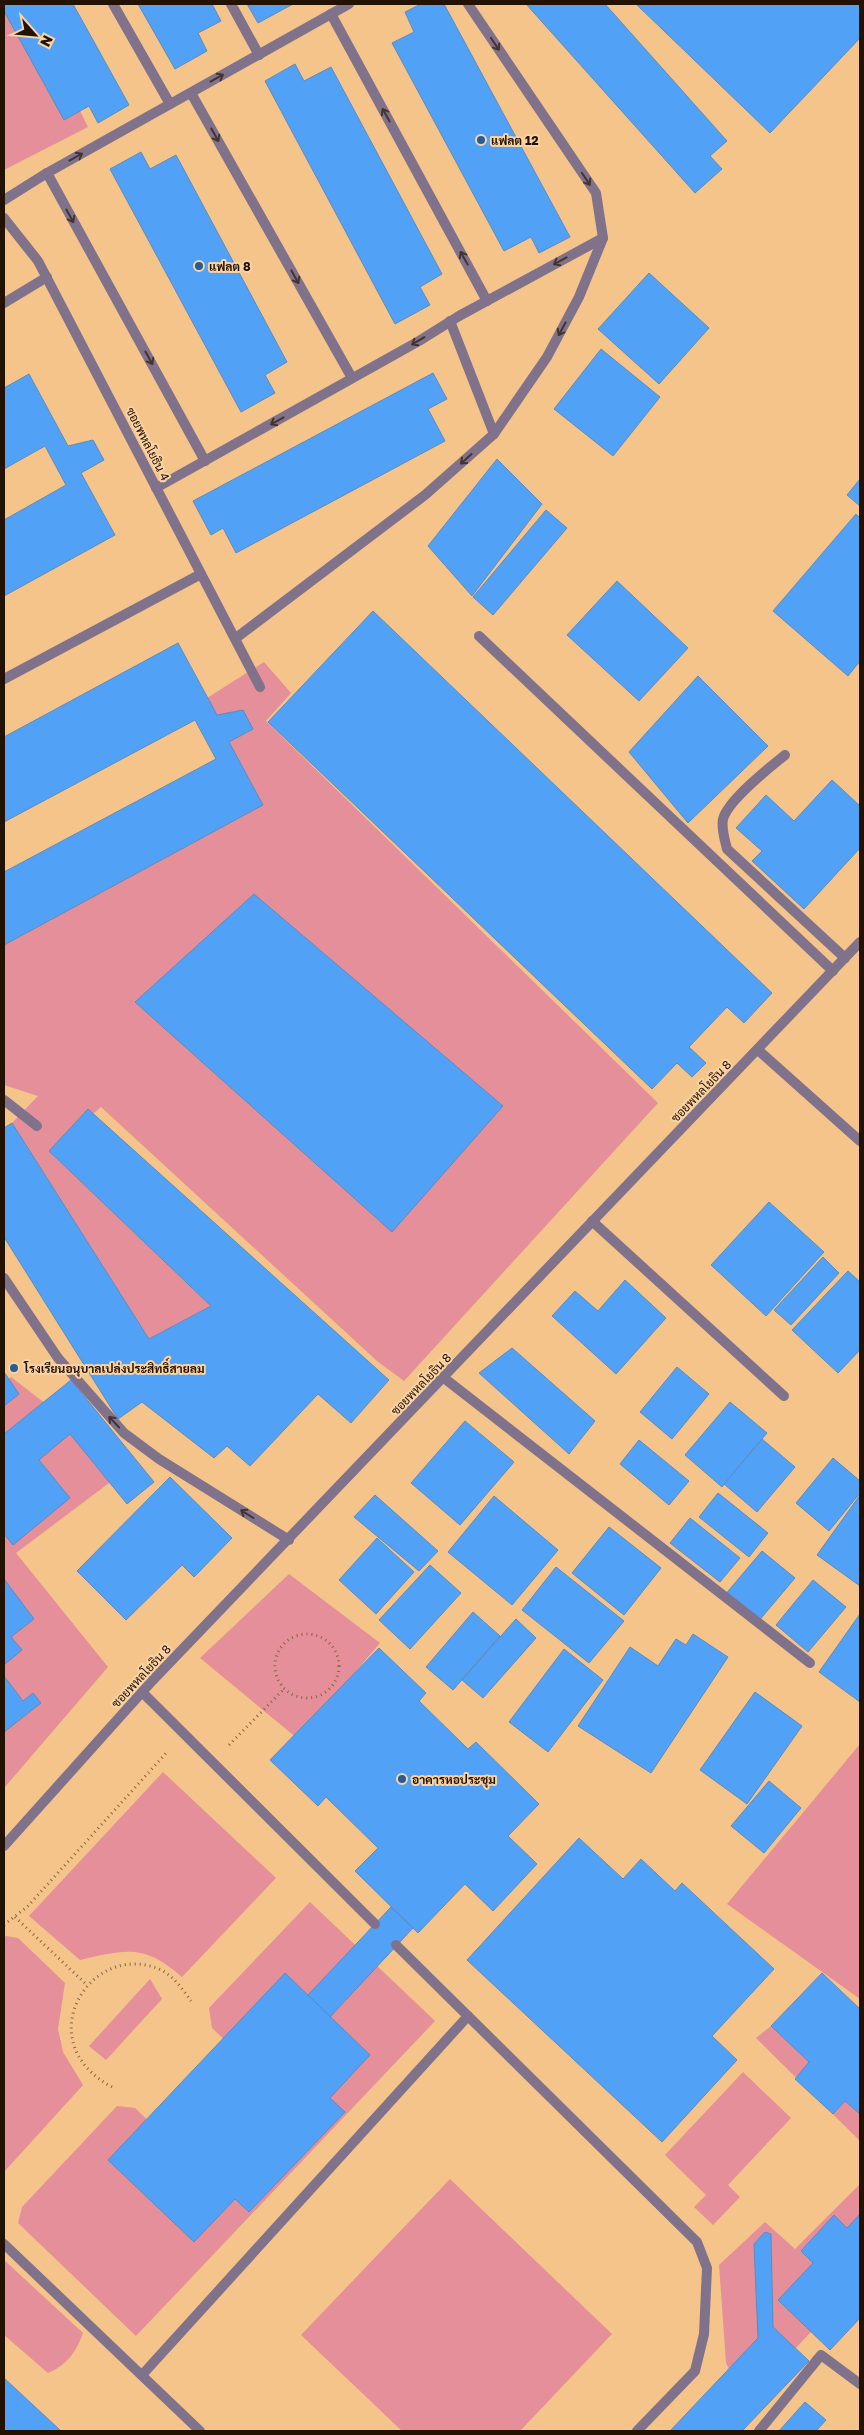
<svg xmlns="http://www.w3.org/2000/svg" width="864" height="2435" viewBox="0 0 864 2435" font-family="'Golos Text',Sarabun,sans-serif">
	<rect width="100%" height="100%" fill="#f4c48a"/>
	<!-- green -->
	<g fill="#e48f9a">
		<path d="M4 4H27L88 127 4 170Z"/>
		<path d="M264 662 291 693 266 721 658 1103 404 1381 377 1361 101 1107 49 1151 211 1306 149 1339 12 1123 38 1096 4 1085V933L239 810 196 705Z"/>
		<path d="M11 1377 129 1468 16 1553 108 1667 4 1788V1383Z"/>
		<path d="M289 1574 380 1643 298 1739 200 1658Z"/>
		<path d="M860 1744V1999L727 1904Z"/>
		<path d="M163 1772 276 1878 182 1977C145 1944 126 1949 80 1960L29 1916Z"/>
		<path d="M310 1902 435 2021 136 2336 18 2223 22 2207 117 2106 135 2108 156 2128 233 2048 212 2028 209 2008Z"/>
		<path d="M6 1936 18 1938 65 1983 58 2029 63 2052 83 2085 4 2172V1937Z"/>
		<path d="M150 1979 162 1999 106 2060 89 2046Z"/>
		<path d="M771 2026 860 2100V2141L756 2038Z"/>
		<path d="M743 2072 791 2118 728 2185 740 2197 713 2225 694 2207 706 2195 665 2155Z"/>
		<path d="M450 2179 612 2334 520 2431H402L301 2335Z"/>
		<path d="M860 2184V2280L757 2389 738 2387 726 2363 719 2265 765 2222 795 2249Z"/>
		<path d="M4 2260 83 2333C77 2351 66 2366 48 2373L4 2335Z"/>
	</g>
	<!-- building -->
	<g fill="#51a2f6" stroke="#5d8bbe">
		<path d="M4 4H73L129 105 98 123 89 106 64 120 4 11Z"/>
		<path d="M138 4H212L221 21 198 33 207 51 175 69Z"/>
		<path d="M247 4H293L258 23Z"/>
		<path d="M421 4H444L570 237 539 253 531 237 504 251 392 43 414 32 405 12Z"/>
		<path d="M526 4H605L727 141 710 156 722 169 695 193Z"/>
		<path d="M636 4H860V38L770 133Z"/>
		<path d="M295 64 304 81 331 67 442 274 420 287 430 305 395 324 265 81Z"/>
		<path d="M141 152 150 169 176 155 287 362 265 375 275 393 241 412 110 169Z"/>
		<path d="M649 273 709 328 659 384 598 329Z"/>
		<path d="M601 349 660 397 613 456 554 409Z"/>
		<path d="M433 373 447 399 428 409 445 441 236 553 223 528 211 535 193 501Z"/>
		<path d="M29 374 68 446 93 440 104 460 81 473 115 535 4 596V520L66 485 45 446 4 469V388Z"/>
		<path d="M497 459 542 504 472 596 428 546Z"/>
		<path d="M860 479V506L847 495Z"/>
		<path d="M546 510 567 528 493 615 473 597Z"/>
		<path d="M856 514 860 518V661L848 676 773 611Z"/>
		<path d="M617 581 688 648 639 701 567 635Z"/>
		<path d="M373 611 772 993 744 1023 727 1007 689 1047 706 1063 692 1077 677 1063 652 1089 268 722Z"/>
		<path d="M178 643 217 715 243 710 253 729 229 742 263 805 4 945V872L216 759 195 720 4 822V737Z"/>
		<path d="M698 676 768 746 688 823 629 752Z"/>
		<path d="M832 780 860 806V848L804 909 752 861 762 851 736 828 766 795 794 821Z"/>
		<path d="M254 894 503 1106 392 1232 135 1002Z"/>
		<path d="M88 1109 389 1380 351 1423 318 1394 250 1466 227 1446 214 1458 142 1402 118 1419 4 1237V1128L12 1123 149 1339 211 1306 49 1151Z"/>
		<path d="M769 1202 824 1252 766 1316 711 1265Z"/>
		<path d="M823 1257 839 1273 791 1325 774 1310Z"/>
		<path d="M848 1271 860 1282V1350L838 1373 792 1330Z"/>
		<path d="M625 1280 666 1318 616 1374 552 1316 575 1291 598 1311Z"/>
		<path d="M512 1348 595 1421 569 1454 479 1373Z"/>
		<path d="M677 1367 709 1394 672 1439 640 1412Z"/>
		<path d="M4 1372 19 1394 4 1406Z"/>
		<path d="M71 1380 154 1482 127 1504 70 1434 39 1460 70 1498 13 1545 4 1534V1434Z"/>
		<path d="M730 1402 767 1433 722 1487 685 1455Z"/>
		<path d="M465 1421 514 1462 460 1525 411 1483Z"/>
		<path d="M762 1439 795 1467 757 1512 724 1484Z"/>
		<path d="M639 1440 689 1481 669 1505 620 1464Z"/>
		<path d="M833 1458 860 1481V1493L829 1531 796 1503Z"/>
		<path d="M170 1477 232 1538 194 1577 182 1565 126 1620 77 1571Z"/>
		<path d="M718 1493 768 1533 749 1557 699 1517Z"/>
		<path d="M375 1495 438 1551 419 1571 354 1517Z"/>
		<path d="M860 1495V1586L817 1555Z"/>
		<path d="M494 1496 558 1550 512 1605 448 1552Z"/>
		<path d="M690 1518 740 1558 720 1582 670 1543Z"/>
		<path d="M609 1527 661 1568 624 1615 572 1573Z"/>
		<path d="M377 1538 414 1572 376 1614 339 1580Z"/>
		<path d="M762 1551 795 1578 757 1623 724 1596Z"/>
		<path d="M430 1565 461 1593 410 1649 379 1620Z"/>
		<path d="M556 1567 624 1621 589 1663 522 1610Z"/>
		<path d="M4 1579 34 1619 11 1637 22 1650 4 1665Z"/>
		<path d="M813 1580 846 1607 808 1652 776 1625Z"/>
		<path d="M473 1612 500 1636 453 1690 426 1667Z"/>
		<path d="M860 1614V1702L819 1672Z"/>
		<path d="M516 1619 536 1638 483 1698 462 1680Z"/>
		<path d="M693 1634 728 1657 651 1773 578 1726 630 1647 658 1666 676 1639 686 1645Z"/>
		<path d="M379 1648 426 1693 419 1701 468 1749 476 1742 539 1804 508 1836 537 1864 493 1911 465 1884 418 1933 355 1871 378 1848 326 1797 318 1806 270 1760Z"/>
		<path d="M564 1649 603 1680 548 1752 509 1722Z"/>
		<path d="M4 1676 23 1701 33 1693 41 1703 4 1732Z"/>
		<path d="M755 1692 802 1726 747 1804 700 1770Z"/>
		<path d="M769 1781 801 1808 764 1853 731 1826Z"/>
		<path d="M579 1838 623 1879 641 1859 675 1891 682 1883 774 1969 712 2036 737 2060 662 2142 467 1960Z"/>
		<path d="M391 1907 413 1928 330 2017 308 1995Z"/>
		<path d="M285 1973 370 2055 330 2098 345 2112 249 2212 235 2199 194 2242 108 2160Z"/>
		<path d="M822 1973 860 2009V2114L845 2101 833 2114 795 2079 809 2062 771 2026Z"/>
		<path d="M860 2214V2318L830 2350 778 2300 813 2263 801 2251 834 2215 847 2228Z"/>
		<path d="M765 2232 771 2234 773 2327 809 2361 742 2431H670L758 2338 754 2244Z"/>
		<path d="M4 2378 61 2431H4Z"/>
		<path d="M805 2402 826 2420 816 2431H779Z"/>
	</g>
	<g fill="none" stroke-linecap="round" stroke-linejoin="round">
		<!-- path -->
		<g stroke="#866742" stroke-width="3" stroke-dasharray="1 4" stroke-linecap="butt">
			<circle cx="307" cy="1666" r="32"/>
			<path d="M229 1745 285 1688"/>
			<path d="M15 1917 87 1985"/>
			<path d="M4 1925 28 1906 168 1751"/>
			<path d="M112 2087C25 2040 94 1936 163 1971 175 1978 183 1990 191 2001"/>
		</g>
		<!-- lane -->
		<g stroke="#81728b" stroke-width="10">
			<path d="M113 4 170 104"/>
			<path d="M231 4 259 55"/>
			<path d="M331 14 487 301"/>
			<path d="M191 93 352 378"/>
			<path d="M47 173 205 461"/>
			<path d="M4 200 47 173 349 4"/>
			<path d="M450 321 494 434"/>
			<path d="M156 488 419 341 459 316 603 238"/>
			<path d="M236 638 425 495 494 434 547 357 579 297 603 238 596 193 468 4"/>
			<path d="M4 679 201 574"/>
			<path d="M785 755C770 767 728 800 723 819 721 829 725 840 727 849L845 958"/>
			<path d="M758 1050 860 1141"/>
			<path d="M4 1100 37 1126"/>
			<path d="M4 1278 58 1358 124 1433 159 1459 289 1540"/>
			<path d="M142 1692 375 1924"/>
			<path d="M396 1945 697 2242 707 2268 704 2334 695 2371 637 2431"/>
			<path d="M4 2244 200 2431"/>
			<path d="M142 2375 468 2016"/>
			<path d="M759 2431 821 2355 860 2384"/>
		</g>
		<!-- street -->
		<g stroke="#81728b" stroke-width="10">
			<path d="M4 218 38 261 260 687"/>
			<path d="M4 303 47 277"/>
			<path d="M479 636 833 971"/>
			<path d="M592 1221 784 1396"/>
			<path d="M444 1378 810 1663"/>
			<path d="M4 1846 152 1681 860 942"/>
		</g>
	</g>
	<!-- one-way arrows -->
	<defs><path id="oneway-shaft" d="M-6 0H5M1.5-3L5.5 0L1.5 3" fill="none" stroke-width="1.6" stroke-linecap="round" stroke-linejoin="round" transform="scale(1.25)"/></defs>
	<g stroke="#443431">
		<use href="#oneway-shaft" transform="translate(495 44) rotate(56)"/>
		<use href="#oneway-shaft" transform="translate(217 78) rotate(-29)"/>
		<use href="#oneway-shaft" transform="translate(386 115) rotate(-119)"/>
		<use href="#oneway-shaft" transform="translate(215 135) rotate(61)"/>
		<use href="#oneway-shaft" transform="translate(76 157) rotate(-29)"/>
		<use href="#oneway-shaft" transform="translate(586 179) rotate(56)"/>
		<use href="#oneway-shaft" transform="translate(70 216) rotate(61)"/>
		<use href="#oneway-shaft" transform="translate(464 258) rotate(-119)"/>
		<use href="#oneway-shaft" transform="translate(560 261) rotate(151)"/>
		<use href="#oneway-shaft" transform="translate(295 277) rotate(61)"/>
		<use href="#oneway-shaft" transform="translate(562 329) rotate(119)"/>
		<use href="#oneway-shaft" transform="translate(418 341) rotate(149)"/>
		<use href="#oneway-shaft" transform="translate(149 358) rotate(61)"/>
		<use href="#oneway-shaft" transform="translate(277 421) rotate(151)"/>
		<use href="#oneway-shaft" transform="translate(466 459) rotate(138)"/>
		<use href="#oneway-shaft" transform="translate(114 1422) rotate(-133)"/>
		<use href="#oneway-shaft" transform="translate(247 1514) rotate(-148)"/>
	</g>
	<!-- markers -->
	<g fill="#265d95" stroke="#fad3a5" stroke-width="2">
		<circle cx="481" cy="140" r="5"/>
		<circle cx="199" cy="266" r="5"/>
		<circle cx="14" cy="1368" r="5"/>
		<circle cx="402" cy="1779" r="5"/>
	</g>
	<g text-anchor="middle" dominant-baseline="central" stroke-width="4" stroke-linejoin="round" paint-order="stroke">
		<!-- poi labels -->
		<g font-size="12" font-weight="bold" fill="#231200" stroke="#fad3a5" text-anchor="start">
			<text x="491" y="140">แฟลต 12</text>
			<text x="209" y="266">แฟลต 8</text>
			<text x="24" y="1368">โรงเรียนอนุบาลเปล่งประสิทธิ์สายลม</text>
			<text x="412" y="1779">อาคารหอประชุม</text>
		</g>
		<!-- street labels -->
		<g font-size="12" fill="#231200" stroke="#fad3a5">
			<text transform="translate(148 444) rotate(63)">ซอยพหลโยธิน 4</text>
			<text transform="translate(701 1091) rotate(-46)">ซอยพหลโยธิน 8</text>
			<text transform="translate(421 1384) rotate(-46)">ซอยพหลโยธิน 8</text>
			<text transform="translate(141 1676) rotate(-47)">ซอยพหลโยธิน 8</text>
		</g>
	</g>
	<!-- border -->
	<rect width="864" height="2435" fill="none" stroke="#231200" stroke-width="10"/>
	<!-- north arrow -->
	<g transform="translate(35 35) rotate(117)" stroke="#fad3a5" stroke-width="4" paint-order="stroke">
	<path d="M0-4L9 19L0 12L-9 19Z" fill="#231200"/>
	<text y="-8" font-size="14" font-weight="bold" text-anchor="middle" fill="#231200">N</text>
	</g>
</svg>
